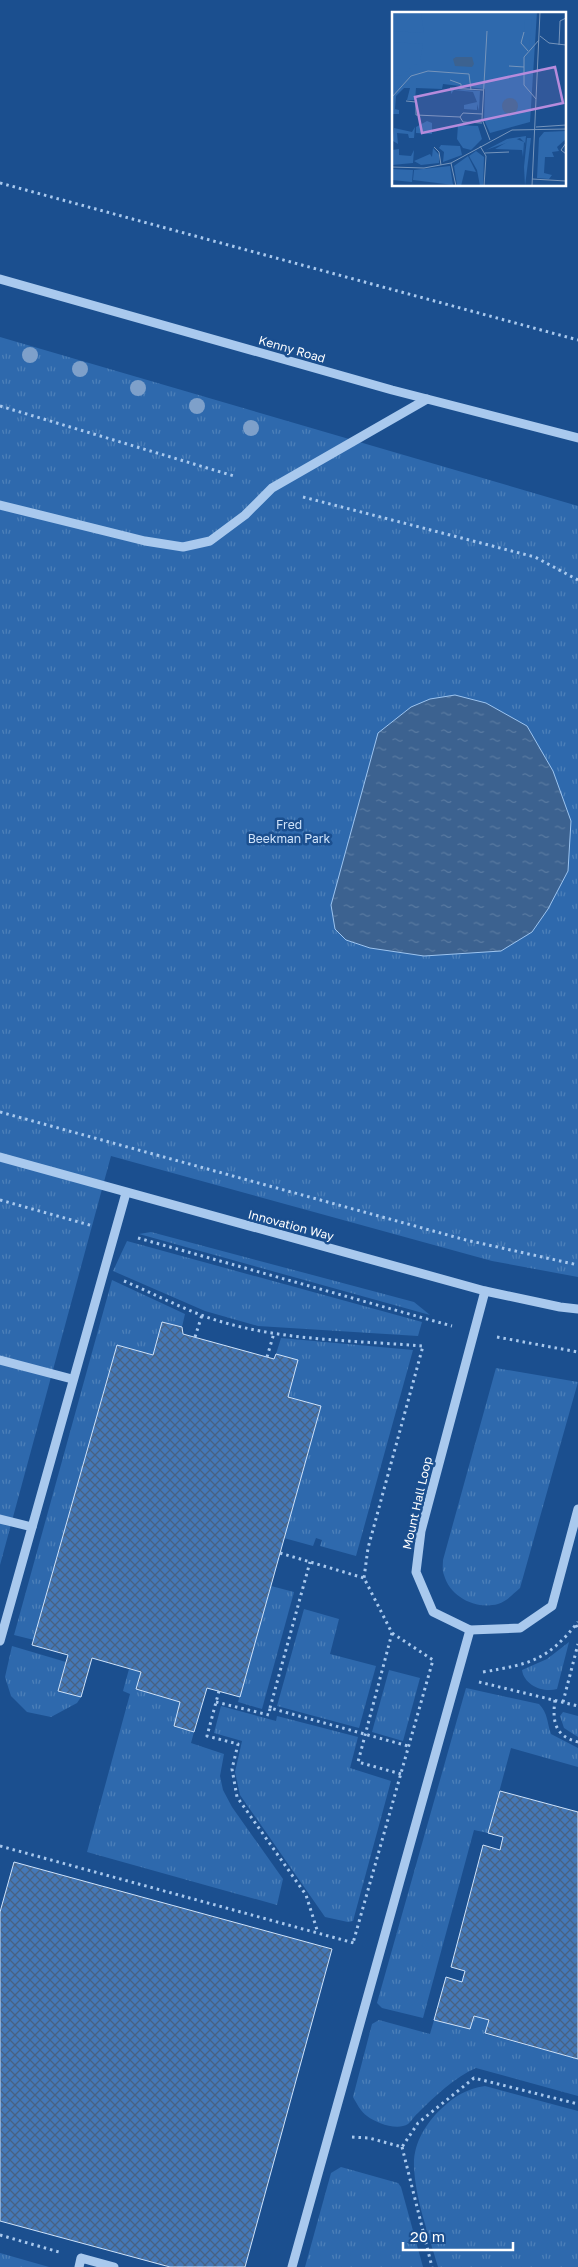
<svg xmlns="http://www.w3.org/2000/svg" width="578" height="2267" viewBox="0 0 578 2267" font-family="'Golos Text',sans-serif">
	<defs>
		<pattern id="grass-tufts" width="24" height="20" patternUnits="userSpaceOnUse" patternTransform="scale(1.25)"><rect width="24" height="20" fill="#2e69ad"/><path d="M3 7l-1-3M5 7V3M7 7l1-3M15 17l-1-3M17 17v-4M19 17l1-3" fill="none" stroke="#4d80b9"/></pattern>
		<pattern id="water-ripples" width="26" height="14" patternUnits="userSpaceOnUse" patternTransform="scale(1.25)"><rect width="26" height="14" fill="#3c6290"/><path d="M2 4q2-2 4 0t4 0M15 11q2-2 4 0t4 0" fill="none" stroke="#597aa1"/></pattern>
		<pattern id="building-cross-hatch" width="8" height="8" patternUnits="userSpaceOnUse" patternTransform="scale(1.25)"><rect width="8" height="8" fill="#4478b7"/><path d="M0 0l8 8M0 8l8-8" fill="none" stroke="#486282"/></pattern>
	</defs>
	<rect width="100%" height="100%" fill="#1b4f8f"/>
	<!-- grass -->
	<g fill="url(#grass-tufts)">
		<path d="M0 337 578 506V1277L492 1261 111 1156 0 1565Z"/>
		<path d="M151 1232 414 1302 430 1315 139 1234Z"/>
		<path d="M127 1241 422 1322 418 1336 258 1326 205 1311 113 1271Z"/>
		<path d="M112 1280 185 1314 182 1327 162 1322 153 1355 117 1345 34 1640 14 1635Z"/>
		<path d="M281 1338 413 1350 356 1556 320 1546 322 1540 316 1538 313 1546 284 1538 321 1407 288 1397 276 1354Z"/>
		<path d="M496 1368 578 1382 520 1588C513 1594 507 1601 498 1604 476 1610 450 1597 444 1575 442 1571 443 1564 443 1560Z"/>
		<path d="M271 1586 294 1592 262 1709 238 1702Z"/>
		<path d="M304 1609 339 1619 330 1654 376 1666 359 1728 277 1706Z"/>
		<path d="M569 1642 557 1689C543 1693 524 1685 522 1670L547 1659Z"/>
		<path d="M12 1646 66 1662 58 1691 81 1697 77 1703 51 1717 27 1712 11 1696 5 1677Z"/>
		<path d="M129 1669 141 1672 180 1702 194 1732 191 1743 224 1754 220 1776 223 1790 232 1807 283 1879 277 1905 87 1852 130 1694 123 1691Z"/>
		<path d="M389 1670 420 1678 403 1741 372 1732Z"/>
		<path d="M466 1688 539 1704C548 1713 547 1723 551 1734L578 1748V1767L511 1748 488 1833 474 1830 423 2018 382 2008 377 2003Z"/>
		<path d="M221 1706 276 1721 277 1716 358 1737 350 1768 391 1781 353 1921 348 1922 325 1917 240 1795 235 1772 242 1741 214 1733Z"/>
		<path d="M563 1712 578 1716V1737L564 1728 560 1716Z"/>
		<path d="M474 2016 489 2020 485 2034 578 2059V2096L476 2068C455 2077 435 2096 418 2113 414 2116 411 2122 408 2124 397 2131 376 2123 367 2116 361 2112 357 2104 353 2097L372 2024 379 2020 430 2034 434 2020 470 2029Z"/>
		<path d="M485 2086 578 2111V2267H438C429 2235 415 2199 414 2166 413 2144 426 2123 441 2109 455 2096 466 2089 485 2086Z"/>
		<path d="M341 2167 398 2183 401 2187 423 2267H305L331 2173Z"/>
		<path d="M0 2253 49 2267H0Z"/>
	</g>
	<!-- water -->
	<path fill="url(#water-ripples)" stroke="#9cc4f0" d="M455 695 486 703 527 726 553 771 571 821 568 871 548 909 532 932 501 951 424 956 370 948 346 940 335 929 331 905 378 733 411 707 430 699Z"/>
	<!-- building -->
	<g fill="url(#building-cross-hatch)" stroke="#cfe3fa">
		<path d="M162 1322 182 1327 183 1334 274 1359 276 1354 298 1360 288 1397 321 1406 240 1697 207 1688 194 1732 174 1726 180 1702 136 1689 141 1672 92 1658 81 1697 58 1691 68 1655 32 1645 117 1345 153 1355Z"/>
		<path d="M500 1791 578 1812V2059L485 2033 489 2020 474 2016 470 2029 434 2020 446 1977 462 1982 465 1971 451 1967 483 1845 500 1850 503 1837 488 1833Z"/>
		<path d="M14 1862 332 1949 245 2267H170L0 2221V1912Z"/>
	</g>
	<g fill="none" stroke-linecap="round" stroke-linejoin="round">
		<!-- path -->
		<g stroke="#a9c9ee" stroke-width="3" stroke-dasharray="2.5 4" stroke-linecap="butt">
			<path d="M0 183 578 340"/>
			<path d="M0 406 234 476"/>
			<path d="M303 497 535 557 578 580"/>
			<path d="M0 1112 466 1240 578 1265"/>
			<path d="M0 1200 93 1226"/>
			<path d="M138 1238 452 1326"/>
			<path d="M124 1281C150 1292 175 1305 201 1315 271 1341 350 1340 423 1346L368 1548 364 1578"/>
			<path d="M195 1337 202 1315"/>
			<path d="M497 1337 578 1352"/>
			<path d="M267 1357 274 1333"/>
			<path d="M280 1553 364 1578 392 1633 433 1660 353 1943"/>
			<path d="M576 1625 578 1630"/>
			<path d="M392 1633 358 1762 401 1774"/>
			<path d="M483 1672C530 1664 547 1661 578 1622"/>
			<path d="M479 1682 578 1706"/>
			<path d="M219 1691 207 1736 238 1744 232 1769 237 1797 306 1895 318 1933"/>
			<path d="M555 1700C552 1722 555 1736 578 1742"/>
			<path d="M216 1702 269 1715 270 1708 408 1746"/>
			<path d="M563 1702 578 1644"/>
			<path d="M270 1708 310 1562"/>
			<path d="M0 1846 354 1943"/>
			<path d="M352 2137 369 2138 402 2147 418 2123 474 2078 578 2104"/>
			<path d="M402 2147 432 2267"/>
			<path d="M0 2235 59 2252"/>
		</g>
		<!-- minor -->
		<g stroke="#a9c9ee" stroke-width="9">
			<path d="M0 279 392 390 578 438"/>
			<path d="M0 505 145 541 183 547 210 541 245 515 272 488 427 399"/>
			<path d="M0 1157 485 1291 560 1307 578 1309"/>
			<path d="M485 1291 421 1531 416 1572 433 1612 470 1630 520 1628 552 1606 578 1509"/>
			<path d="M0 1360 72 1379"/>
			<path d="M0 1519 32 1527"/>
			<path d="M0 1641 126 1193"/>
			<path d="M79 2267 81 2258 114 2267"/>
			<path d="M292 2267 470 1630"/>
		</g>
	</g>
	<!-- trees -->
	<g fill="#7ea0ca">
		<circle cx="30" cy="355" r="8"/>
		<circle cx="80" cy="369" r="8"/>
		<circle cx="138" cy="388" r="8"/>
		<circle cx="197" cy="406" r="8"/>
		<circle cx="251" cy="428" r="8"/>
	</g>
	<g text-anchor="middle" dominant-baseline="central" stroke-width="5" stroke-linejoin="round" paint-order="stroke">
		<!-- street labels -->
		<g font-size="12" fill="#fff" stroke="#1b4f8f">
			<text transform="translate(292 349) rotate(16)">Kenny Road</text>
			<text transform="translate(291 1225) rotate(15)">Innovation Way</text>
			<text transform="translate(417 1503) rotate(-77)">Mount Hall Loop</text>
		</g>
		<!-- park labels -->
		<g font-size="12" fill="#cfe3fa" stroke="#1b4f8f">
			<text x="289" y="824">Fred<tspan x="289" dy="14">Beekman Park</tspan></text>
		</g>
	</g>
	<!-- overview -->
	<g transform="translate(392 12)">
		<rect width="174" height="174" fill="#1b4f8f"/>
		<path d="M0 0H145L138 110 98 121 92 108 93 77 51 72 50 77 24 76 23 88H15L18 76H12L4 84 3 97 7 98V102H0ZM59 77 88 79 87 99 85 92V98L72 97V93L85 90 81 80 62 78 59 82ZM35 109 40 111V122L24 121V115ZM66 113 86 114 90 127 79 138 71 136 65 127ZM23 115 22 126H17L16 122 5 121 6 132 1 129 2 116 20 120ZM174 119V127L165 135 167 139 160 140 162 145H153L152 161 160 163 157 167 145 166 147 126 152 120ZM134 124 132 144 133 131 128 126 94 138 115 127ZM135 126H139L133 174 132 155ZM49 133 68 134 70 143 51 150 52 140 47 136ZM41 136 47 143V151L29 153 22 149 38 142 40 145ZM7 137V143L19 144 22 138 21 151 0 153V138ZM84 139 92 145 91 174H88L85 158 77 144ZM76 144 84 160 73 158 69 174 65 173 62 154ZM58 154 61 173 21 168 22 158ZM0 157 21 158 20 170 0 168Z" fill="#2e69ad"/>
		<path d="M137 7 140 8 137 37 131 30 133 8ZM122 126 132 130 131 145 130 138 103 137Z" fill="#2e69ad"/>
		<path d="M0 0H29L32 21 0 19ZM0 30 31 32 28 49 10 63 0 64Z" fill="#2e69ad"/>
		<path d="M64 45H80L82 52 80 55 63 54 61 47ZM110 94a8 8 0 1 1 16 0a8 8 0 1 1-16 0Z" fill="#3c6290"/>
		<path fill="none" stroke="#7695bc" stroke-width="1" d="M95 19 90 107 98 128M132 20 129 31 136 39M148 24 157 31 174 33M167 33 168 9 174 6M117 54 132 55M58 68 69 72V77M58 76 91 78M0 85 19 64 36 59 77 62 79 78M144 87 132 73V45L147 28M14 89 24 90V103L68 105M90 102 71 101 68 105 71 110 90 111M144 115 174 113M174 131 169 138 174 142M88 134 94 144 92 174M42 135 47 140 49 153M93 141 117 140M59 151 64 174M0 155 32 156 59 151 120 118 174 117M140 167 174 169M140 174 148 0"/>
		<path fill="#b68bdc" fill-opacity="0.15" stroke="#b68bdc" stroke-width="2.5" d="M163 55 171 91 30 121 23 85Z"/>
		<rect width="174" height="174" fill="none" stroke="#fff" stroke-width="2.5"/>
	</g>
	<!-- scale -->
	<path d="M403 2242v8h110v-8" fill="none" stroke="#ffffff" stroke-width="2.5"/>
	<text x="410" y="2242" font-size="15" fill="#ffffff" stroke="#1b4f8f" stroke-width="4" paint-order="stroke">20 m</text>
</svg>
